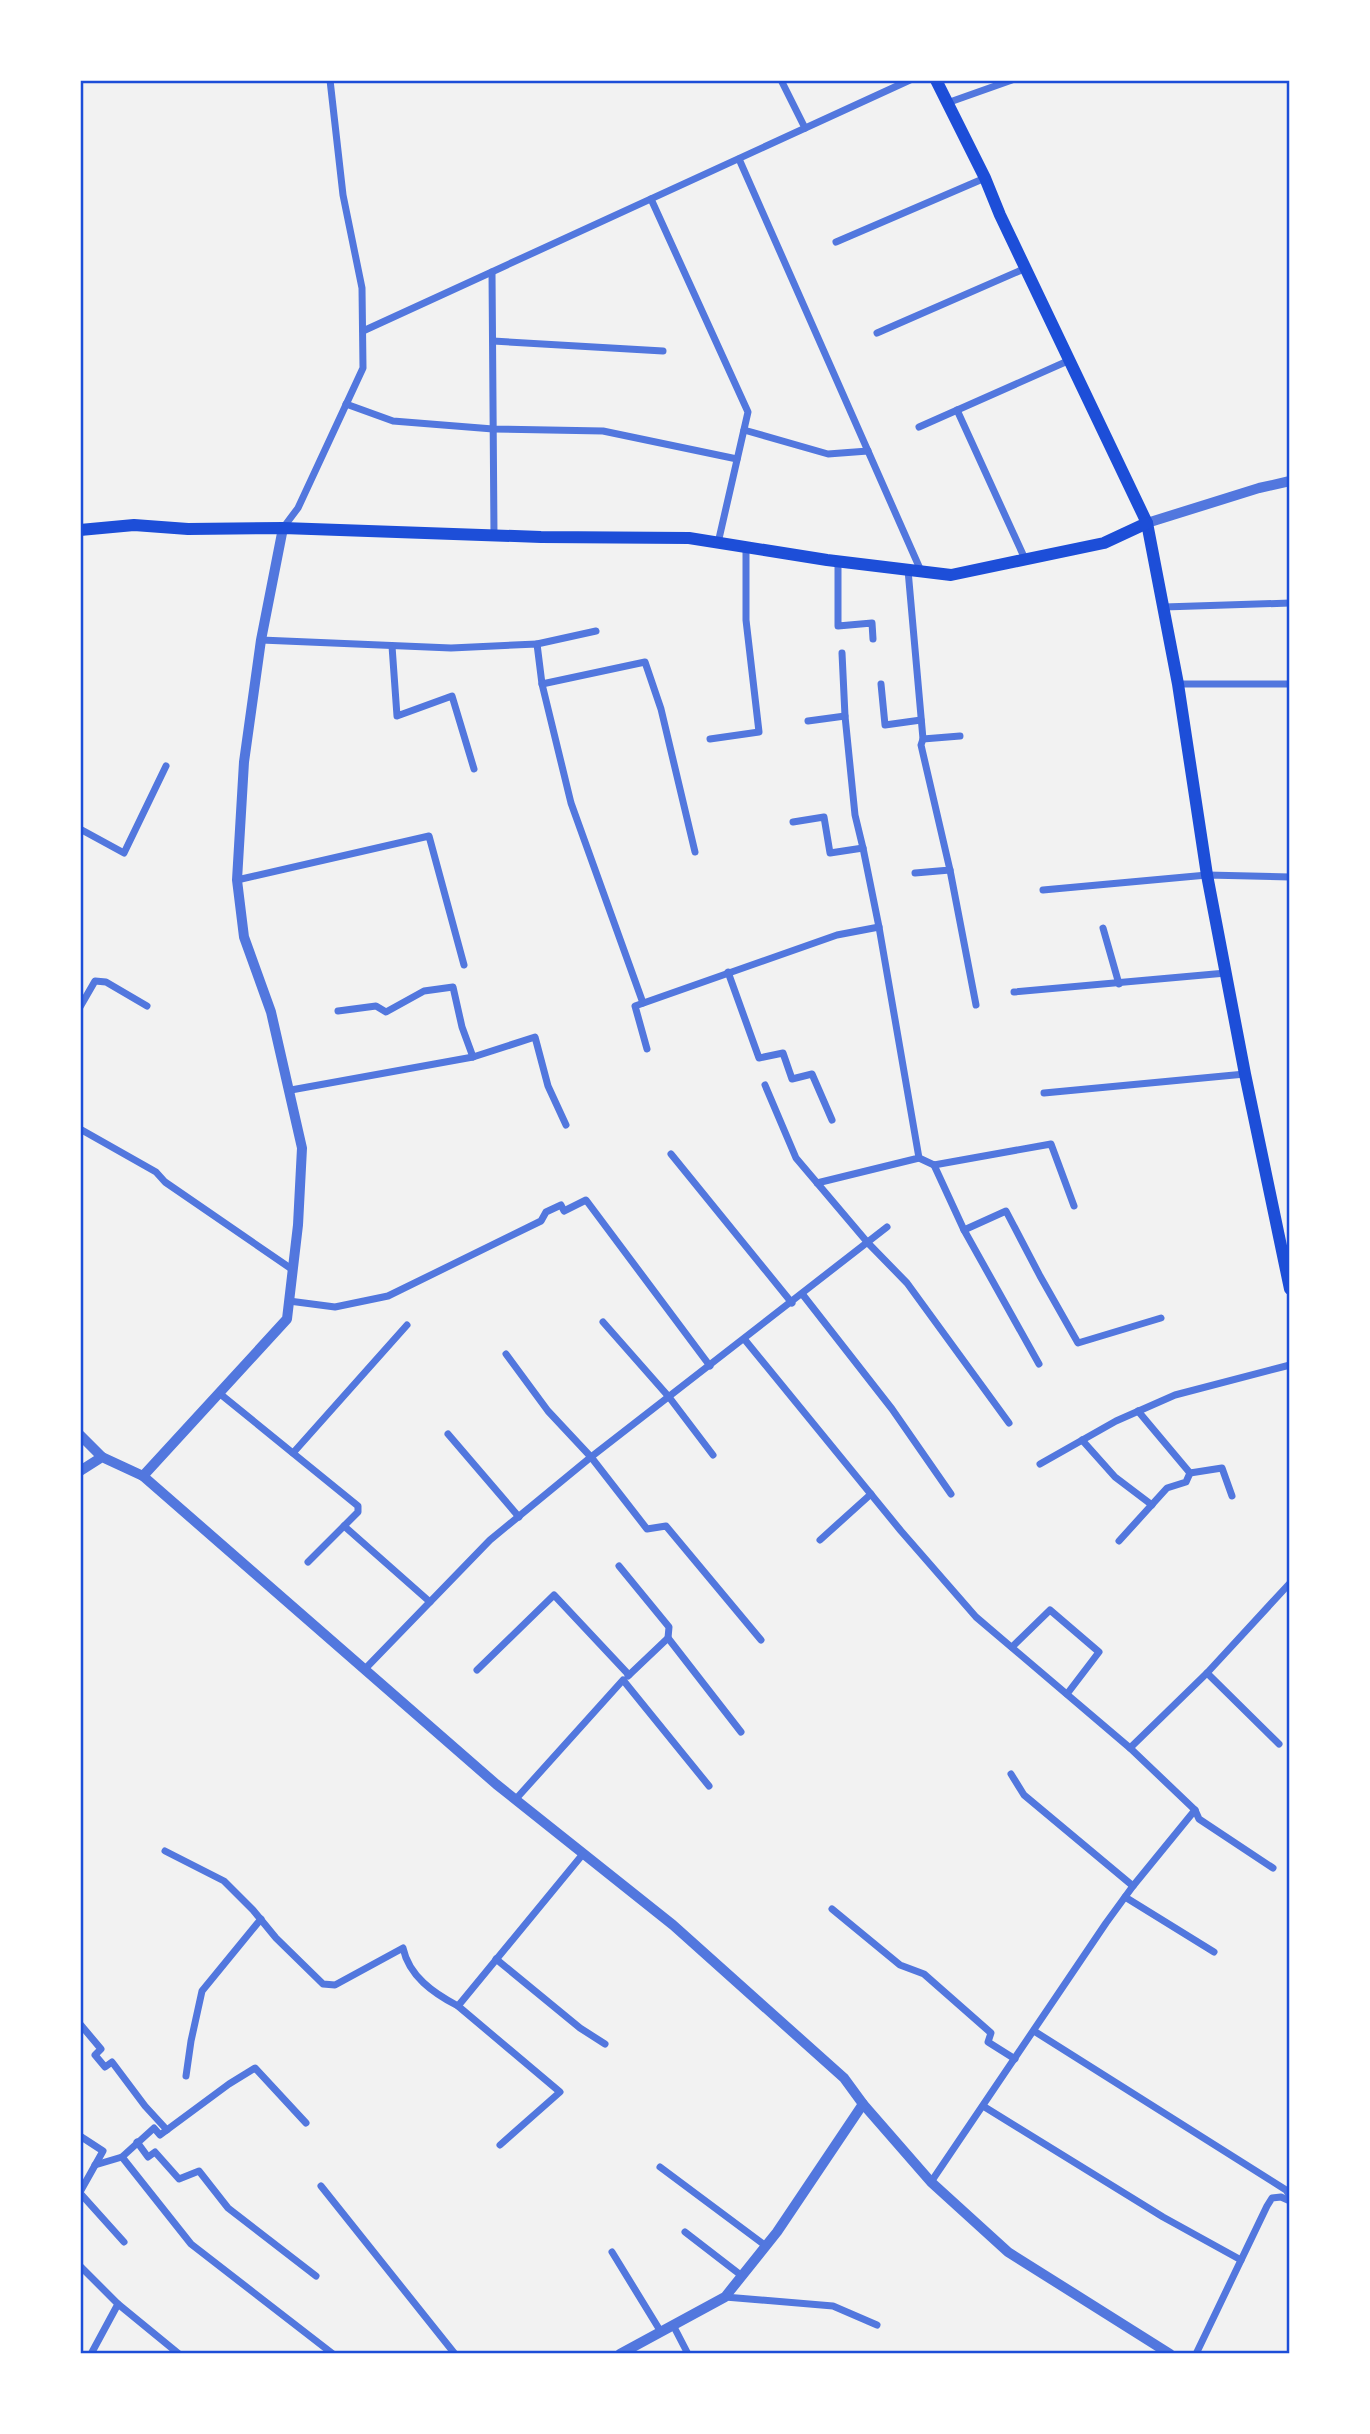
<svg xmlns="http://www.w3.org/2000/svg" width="1370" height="2434" viewBox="0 0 1370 2434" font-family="'Nunito Sans',sans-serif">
	<rect width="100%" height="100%" fill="#f2f2f2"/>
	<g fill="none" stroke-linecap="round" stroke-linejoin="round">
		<!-- minor -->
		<g stroke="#5277de" stroke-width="7">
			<path d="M781 80 805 128"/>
			<path d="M947 103 1012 80"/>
			<path d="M739 159 921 571"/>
			<path d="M651 199 748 412 718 543"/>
			<path d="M836 242 985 178"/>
			<path d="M492 272 494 535"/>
			<path d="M363 331 910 80"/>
			<path d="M877 333 1026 268"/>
			<path d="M493 341 663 351"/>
			<path d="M346 404 393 421 493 429 603 431 737 459"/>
			<path d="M957 410 1025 559"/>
			<path d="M919 427 1070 360"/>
			<path d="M744 430 828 454 868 451"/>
			<path d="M283 528 298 508 363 368 362 288 343 195 330 80"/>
			<path d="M838 561V626L872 623 873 639"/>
			<path d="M908 570 923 739 960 736"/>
			<path d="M1164 607 1290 603"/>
			<path d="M261 640 451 648 537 644 542 684"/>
			<path d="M537 644 596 631"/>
			<path d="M392 646 397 716 452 696 474 769"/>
			<path d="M842 653 845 716"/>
			<path d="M881 684 885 725 921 720"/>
			<path d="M1178 684H1290"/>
			<path d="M808 721 845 716 855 815 863 848"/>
			<path d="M710 739 759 732 746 620V547"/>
			<path d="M793 822 824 817 830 853 863 848 879 927"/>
			<path d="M80 829 124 853 166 766"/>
			<path d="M950 870 976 1005"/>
			<path d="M915 873 950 870 921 745 923 739"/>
			<path d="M237 880 429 836 464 965"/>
			<path d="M1043 890 1207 875 1290 877"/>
			<path d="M1103 928 1119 984"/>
			<path d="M728 972 759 1058 783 1053 792 1079 812 1074 832 1120"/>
			<path d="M1014 992 1226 973"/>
			<path d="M643 1003 571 803 542 684 645 662 661 709 695 852"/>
			<path d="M80 1007 95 981 106 982 147 1006"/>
			<path d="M338 1011 376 1006 386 1012 424 991 453 987 462 1027 473 1057"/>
			<path d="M647 1049 635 1006 837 935 879 927 919 1158 817 1183"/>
			<path d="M765 1085 796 1158 868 1243 907 1283 1009 1423"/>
			<path d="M291 1090 473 1057 535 1037 548 1086 566 1125"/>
			<path d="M1044 1093 1245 1074"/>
			<path d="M80 1129 156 1172 165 1182 293 1270"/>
			<path d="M671 1154 792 1303"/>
			<path d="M919 1158 934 1165 1051 1144 1074 1206"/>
			<path d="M934 1165 964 1230 1006 1211 1040 1276 1078 1343 1161 1318"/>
			<path d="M964 1230 1039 1364"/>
			<path d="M803 1295 892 1409 951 1494"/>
			<path d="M289 1301 335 1307 388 1296 541 1221 546 1212 561 1205 564 1211 586 1200 710 1366"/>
			<path d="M603 1322 669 1397 713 1455"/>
			<path d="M745 1340 901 1531 976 1617 1130 1748 1195 1810 1199 1819 1273 1868"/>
			<path d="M506 1354 548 1411 591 1457 647 1529 666 1526 761 1640"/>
			<path d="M219 1393 358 1506V1512L308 1562"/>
			<path d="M1138 1411 1190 1473 1222 1468 1232 1496"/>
			<path d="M448 1434 519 1517"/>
			<path d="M1082 1440 1115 1477 1152 1505"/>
			<path d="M293 1453 407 1325"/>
			<path d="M1040 1464 1116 1421 1175 1395 1290 1365"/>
			<path d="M344 1526 430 1602"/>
			<path d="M820 1540 871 1494"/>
			<path d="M1119 1541 1167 1488 1186 1482 1190 1473"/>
			<path d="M619 1566 669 1627 668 1638"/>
			<path d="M1012 1647 1050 1610 1099 1652 1067 1694"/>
			<path d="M364 1670 490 1540 591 1457 887 1227"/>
			<path d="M477 1670 554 1595 629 1675"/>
			<path d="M1207 1673 1279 1744"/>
			<path d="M628 1676 668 1638 741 1732"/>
			<path d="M1130 1748 1207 1673 1290 1583"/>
			<path d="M1011 1774 1024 1795 1133 1886"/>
			<path d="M515 1800 623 1680 709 1786"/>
			<path d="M165 1851 224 1881 253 1910 276 1938 323 1984 335 1985 403 1948C409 1976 433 1993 458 2006"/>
			<path d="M1125 1897 1214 1952"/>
			<path d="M832 1909 900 1965 924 1974 991 2033 988 2042 1015 2059"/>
			<path d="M496 1959 580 2028 605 2044"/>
			<path d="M80 2024 101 2049 95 2055 105 2067 112 2062 145 2106 167 2130"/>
			<path d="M1034 2031 1286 2190 1290 2196"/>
			<path d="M186 2076 191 2041 202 1991 261 1919"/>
			<path d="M983 2106 1163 2217 1241 2260"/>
			<path d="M80 2136 103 2151 80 2192"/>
			<path d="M137 2142 148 2157 155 2152 179 2179 199 2171 228 2208 316 2276"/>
			<path d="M500 2145 560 2092 458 2006 583 1854"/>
			<path d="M122 2157 154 2128 160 2135 229 2084 255 2068 306 2123"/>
			<path d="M95 2165 122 2157 191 2244 333 2354"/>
			<path d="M660 2167 766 2246"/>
			<path d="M931 2182 1106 1923 1133 1886 1195 1810"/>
			<path d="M321 2186 455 2354"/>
			<path d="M80 2193 124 2242"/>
			<path d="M685 2232 742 2276"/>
			<path d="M612 2252 661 2332"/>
			<path d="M80 2266 118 2304 91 2354"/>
			<path d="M725 2297 833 2306 877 2325"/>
			<path d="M118 2304 179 2354"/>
			<path d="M673 2325 688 2354"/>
			<path d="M1196 2354 1267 2206 1272 2198 1281 2197 1290 2201"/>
		</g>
		<!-- tertiary -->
		<g stroke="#5277de" stroke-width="10">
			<path d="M1147 523 1259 488 1290 481"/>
			<path d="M80 1435 102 1457"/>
			<path d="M80 1471 102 1457 143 1476 496 1784 673 1925 844 2078 863 2104 931 2182 1008 2252 1170 2354"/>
			<path d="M143 1476 287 1319 298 1225 302 1148 271 1012 244 937 237 880 244 762 261 640 283 528"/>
			<path d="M620 2354 725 2297 777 2232 863 2104"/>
		</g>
		<!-- secondary -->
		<g stroke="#1d4ed8" stroke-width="12">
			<path d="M936 80 985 178 1000 215 1147 523 1178 684 1207 875 1245 1074 1290 1289"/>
			<path d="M80 530 134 525 188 529 283 528 541 537 689 538 827 560 951 575 1104 543 1147 523"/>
		</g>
	</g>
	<!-- border -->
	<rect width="1370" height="2434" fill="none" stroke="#ffffff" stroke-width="164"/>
	<rect x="82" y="82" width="1206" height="2270" fill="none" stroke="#1d4ed8" stroke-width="2.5"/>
</svg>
